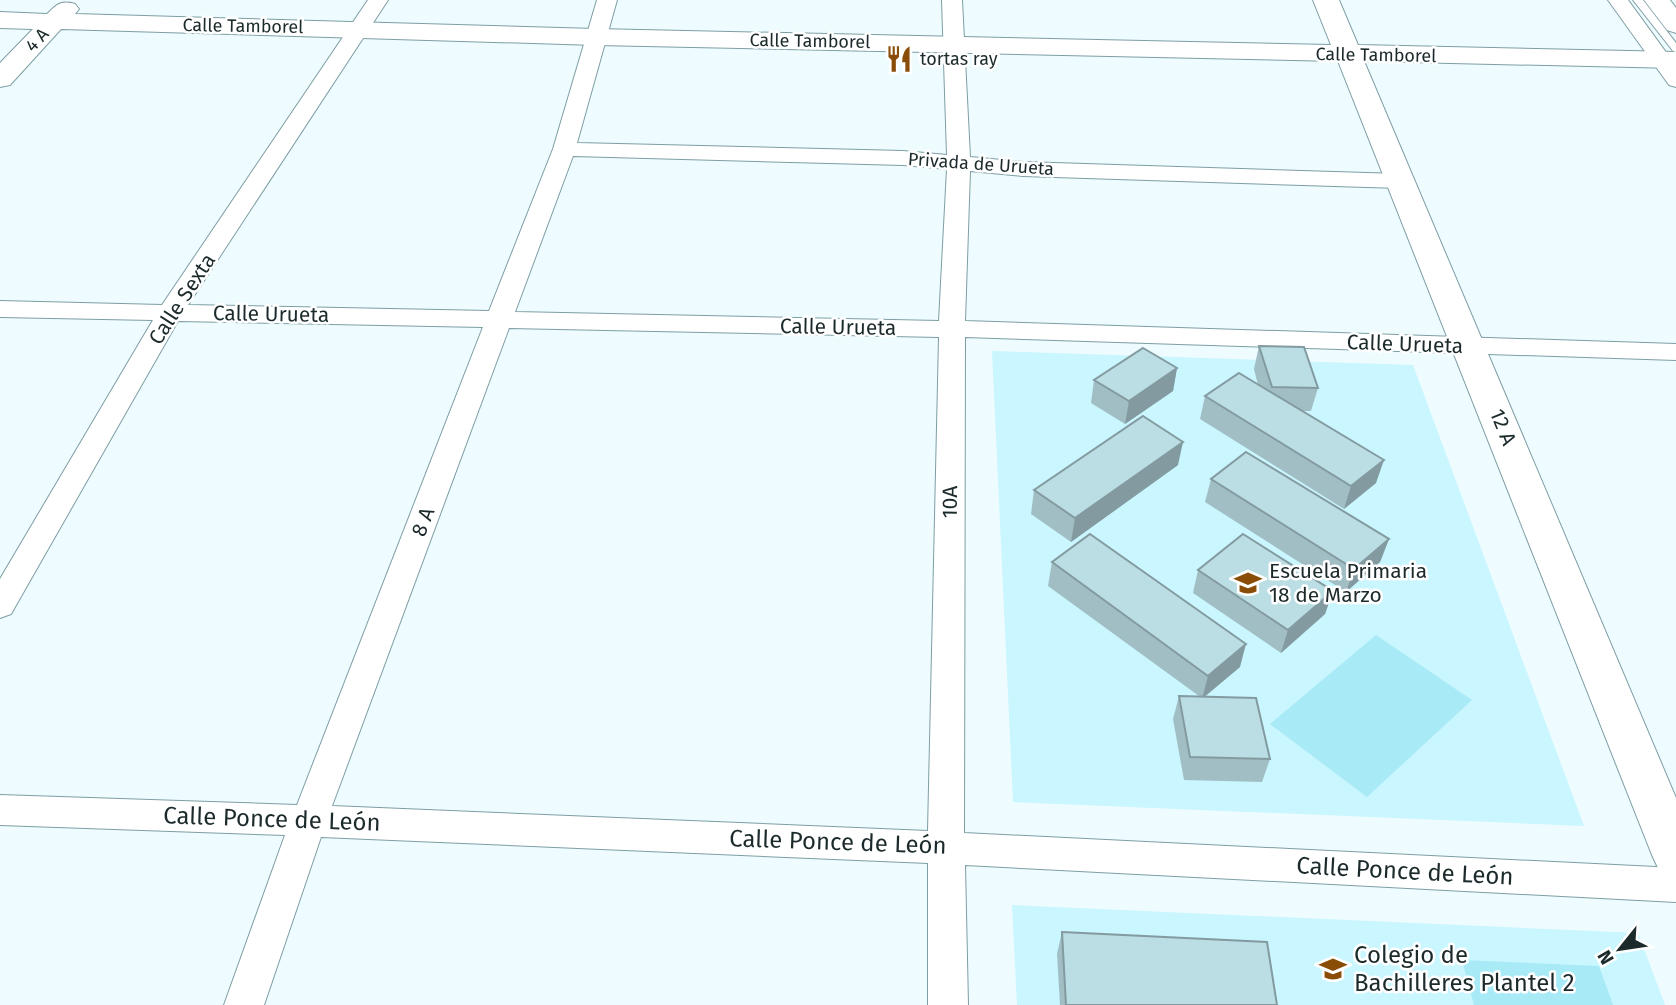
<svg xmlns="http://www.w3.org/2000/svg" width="1676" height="1005" viewBox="0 0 1676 1005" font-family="'Fira Sans',sans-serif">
	<rect width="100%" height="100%" fill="#eefcff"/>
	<!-- built -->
	<g fill="#c9f6ff">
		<path d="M992 351 1413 365 1584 826 1013 802Z"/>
		<path d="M1012 905 1638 933 1665 1005H1017Z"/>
	</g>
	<!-- green -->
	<g fill="#a9eaf7">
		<path d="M1376 635 1472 700 1367 797 1270 724Z"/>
		<path d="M1462 960 1599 966 1613 1005H1474Z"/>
	</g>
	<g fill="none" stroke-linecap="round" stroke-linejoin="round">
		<defs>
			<path id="service" d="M1633 0H1643L1676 43V52L1673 51Z"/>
			<g id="minor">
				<path d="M368 0H388L188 305 489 311 553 149 597 0H617L577 143 903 151 947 155 942 0H962L970 157 1023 162 1399 174 1407 176 1411 181 1407 186 1399 188 1023 176 970 171 965 321 1676 344V360L965 337 964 833 1676 868V902L965 865 968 1005H928V863L321 837 264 1005H224L285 835 0 825V795L297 805 483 327 178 321 11 614 0 618V579L153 320 0 317V301L162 305ZM573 156 903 165 947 169 939 321 515 312ZM509 328 939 337 928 831 332 806Z"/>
				<path d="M1608 0H1628L1676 66V87L1669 85Z"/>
			</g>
			<path id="secondary" d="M1313 0H1339L1358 45 1676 52V68L1364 61 1676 798V876L1659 870 1652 855 1338 61 596 45 61 29 10 85 0 87V63L33 29 0 28V12L47 14C57 4 61 0 75 4L79 9 75 14 596 29 1331 45Z"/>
			<path id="primary" d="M1644 0H1670L1676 8V33L1667 30Z"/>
		</defs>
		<!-- service casing -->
		<use href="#service" stroke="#7d9ea4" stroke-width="2"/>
		<!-- minor casing -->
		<use href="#minor" stroke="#7d9ea4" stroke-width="2"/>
		<!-- secondary casing -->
		<use href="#secondary" stroke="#7d9ea4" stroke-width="2"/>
		<!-- primary casing -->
		<use href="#primary" stroke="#7d9ea4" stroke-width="2"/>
		<!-- service -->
		<use href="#service" fill="#fff" fill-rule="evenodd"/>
		<!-- minor -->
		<use href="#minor" fill="#fff" fill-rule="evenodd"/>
		<!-- secondary -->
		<use href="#secondary" fill="#fff" fill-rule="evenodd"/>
		<!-- primary -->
		<use href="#primary" fill="#fff" fill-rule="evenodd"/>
	</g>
	<!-- wall -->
	<g fill="#a1bec4">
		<path d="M1259 346 1318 388 1311 411H1302L1376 483 1344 509 1200 419 1205 396 1258 385 1254 369Z"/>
		<path d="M1177 368 1173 391 1125 424 1091 403 1094 380Z"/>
		<path d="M1178 465 1071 542 1031 514 1034 490Z"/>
		<path d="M1211 479 1389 539 1380 562 1346 592 1205 502Z"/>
		<path d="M1052 562 1240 667 1204 696 1270 759 1262 782 1184 780 1173 719 1179 696H1199L1048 586Z"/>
		<path d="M1198 570 1333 591 1325 614 1281 653 1193 593Z"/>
		<path d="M1062 932 1277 1005H1060L1057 954Z"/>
	</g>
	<!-- shaded-wall -->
	<g fill="#839ba0">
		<path d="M1177 368 1173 391 1125 424 1129 401Z"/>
		<path d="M1183 442 1178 465 1071 542 1075 518Z"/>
		<path d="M1384 460 1376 483 1344 509 1351 486Z"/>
		<path d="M1389 539 1380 562 1346 592 1354 569Z"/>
		<path d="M1333 591 1325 614 1281 653 1288 630Z"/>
		<path d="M1246 644 1240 667 1202 699 1208 676Z"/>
	</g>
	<!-- building -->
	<g fill="#bbdde4" stroke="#839ba0" stroke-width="2">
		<path d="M1259 346 1304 347 1318 388 1272 387Z"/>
		<path d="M1143 348 1177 368 1129 401 1094 380Z"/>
		<path d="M1239 373 1384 460 1351 486 1205 396Z"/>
		<path d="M1143 416 1183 442 1075 518 1034 490Z"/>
		<path d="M1246 452 1389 539 1354 569 1211 479Z"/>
		<path d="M1090 534 1246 644 1208 676 1052 562Z"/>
		<path d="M1243 534 1333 591 1288 630 1198 570Z"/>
		<path d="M1179 696 1256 698 1270 759 1190 757Z"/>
		<path d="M1062 932 1267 942 1277 1005H1066Z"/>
	</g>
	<!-- icons -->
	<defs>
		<symbol id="restaurant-bare" viewBox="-9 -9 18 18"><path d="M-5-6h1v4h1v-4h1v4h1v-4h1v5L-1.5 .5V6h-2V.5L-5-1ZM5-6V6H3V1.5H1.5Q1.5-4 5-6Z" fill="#894d08" stroke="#fff" stroke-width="2.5" paint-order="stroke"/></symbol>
		<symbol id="school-bare" viewBox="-9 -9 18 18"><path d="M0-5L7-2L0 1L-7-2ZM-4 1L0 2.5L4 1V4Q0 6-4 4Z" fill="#894d08" stroke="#fff" stroke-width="2.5" paint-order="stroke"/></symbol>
	</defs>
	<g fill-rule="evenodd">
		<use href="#restaurant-bare" x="880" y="40" width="38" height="38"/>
		<use href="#school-bare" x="1229" y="564" width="38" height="38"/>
		<use href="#school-bare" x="1314" y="950" width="38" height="38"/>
	</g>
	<g text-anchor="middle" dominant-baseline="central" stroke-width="5" stroke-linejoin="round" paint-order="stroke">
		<!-- far-street labels -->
		<g font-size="18" fill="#1c2a2c" stroke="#fff">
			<text transform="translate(243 26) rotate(1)">Calle Tamborel</text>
			<text transform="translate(37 40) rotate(-47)">4 A</text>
			<text transform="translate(810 41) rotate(1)">Calle Tamborel</text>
			<text transform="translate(1376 55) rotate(1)">Calle Tamborel</text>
			<text transform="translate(981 164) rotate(4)">Privada de Urueta</text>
		</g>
		<!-- far-poi labels -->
		<g font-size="18" fill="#1c2a2c" stroke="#fff" text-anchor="start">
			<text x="920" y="59">tortas ray</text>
		</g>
		<!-- street labels -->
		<g font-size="21" fill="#1c2a2c" stroke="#fff">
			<text transform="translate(182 299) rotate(-57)">Calle Sexta</text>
			<text transform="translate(271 314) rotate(1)">Calle Urueta</text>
			<text transform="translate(838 327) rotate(1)">Calle Urueta</text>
			<text transform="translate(1405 344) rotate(2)">Calle Urueta</text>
			<text transform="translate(1503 427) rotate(68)">12 A</text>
			<text transform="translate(950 502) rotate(-89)">10A</text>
			<text transform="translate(423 522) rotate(-69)">8 A</text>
		</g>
		<!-- poi labels -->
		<g font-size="21" fill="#1c2a2c" stroke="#fff" text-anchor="start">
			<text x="1269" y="571">Escuela Primaria<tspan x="1269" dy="24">18 de Marzo</tspan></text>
		</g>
		<!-- near-street labels -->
		<g font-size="24" fill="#1c2a2c" stroke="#fff">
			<text transform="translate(272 819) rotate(2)">Calle Ponce de León</text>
			<text transform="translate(838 842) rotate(2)">Calle Ponce de León</text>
			<text transform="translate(1405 871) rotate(3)">Calle Ponce de León</text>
		</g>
		<!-- near-poi labels -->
		<g font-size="24" fill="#1c2a2c" stroke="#fff" text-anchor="start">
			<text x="1354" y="955">Colegio de<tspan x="1354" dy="28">Bachilleres Plantel 2</tspan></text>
		</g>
	</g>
	<!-- north arrow -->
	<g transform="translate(1620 949) rotate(240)" stroke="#ffffff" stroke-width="5" paint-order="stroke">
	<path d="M0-5L12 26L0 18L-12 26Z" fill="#1c2a2c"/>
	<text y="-10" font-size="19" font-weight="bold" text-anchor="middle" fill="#1c2a2c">N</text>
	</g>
</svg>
